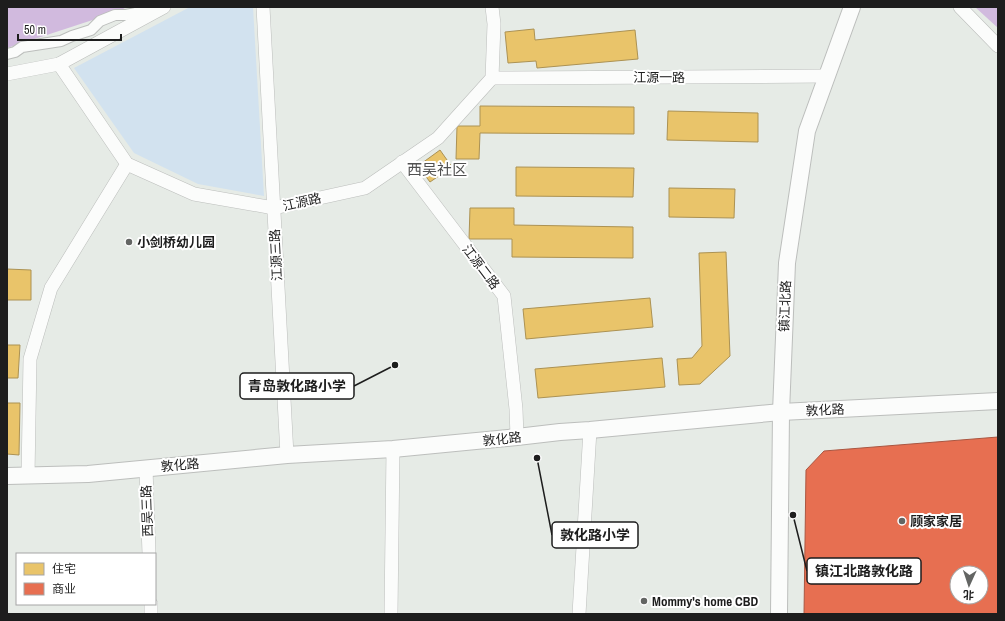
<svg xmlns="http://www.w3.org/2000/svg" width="1005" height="621" viewBox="0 0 1005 621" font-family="'Archivo Narrow','Noto Sans SC',sans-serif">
	<rect width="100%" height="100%" fill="#e6ebe6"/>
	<!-- park -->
	<path fill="#d2e2ef" d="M190 7H253L264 196 198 184 134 153 74 68Z"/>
	<!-- water -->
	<g fill="#d1bade">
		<path d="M7 7H127L117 12 7 48Z"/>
		<path d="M975 7H998V28Z"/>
	</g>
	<!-- homes -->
	<g fill="#e9c46a" stroke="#ac9253">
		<path d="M534 29 535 40 635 30 638 59 537 68 536 61 508 63 505 32Z"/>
		<path d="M480 106 634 107V134L480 133 479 159H456L457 126H480Z"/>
		<path d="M668 111 758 113V142L667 140Z"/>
		<path d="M440 150 452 167 430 182 418 166Z"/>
		<path d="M516 167 634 168 633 197 516 196Z"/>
		<path d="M669 188 735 189 734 218 669 217Z"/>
		<path d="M470 208H514V225L633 227V258L512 257V239H469Z"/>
		<path d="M726 252 730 356 700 384 679 385 677 359 692 358 702 346 699 253Z"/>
		<path d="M7 269 31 270V300H7Z"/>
		<path d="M650 298 653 327 526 339 523 309Z"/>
		<path d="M7 345H20L18 378H7Z"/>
		<path d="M662 358 665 387 538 398 535 369Z"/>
		<path d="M7 403H20L19 455 7 454Z"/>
	</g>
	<!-- shops -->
	<path fill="#e76f51" stroke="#aa5641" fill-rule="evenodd" d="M998 437V614H804L806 470 824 451ZM957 573H981V597H957Z"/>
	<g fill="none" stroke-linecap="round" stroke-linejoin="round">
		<defs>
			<path id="pedestrian" d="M7 54 15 52 22 47 61 41 72 36 91 30 100 21 115 15H126L136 13 145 7"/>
			<g id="minor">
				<path d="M263 7 287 455"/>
				<path d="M960 7 998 46"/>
				<path d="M59 64 127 164 194 194 274 208 365 188 438 138 492 78 494 24 492 7"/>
				<path d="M7 74 59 64 164 7"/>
				<path d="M492 78 827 76"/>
				<path d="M402 162 504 296 516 409 517 437"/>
				<path d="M146 468 149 554"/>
				<path d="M28 476 30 359 51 288 127 164"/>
				<path d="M151 604V614"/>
				<path d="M391 614 393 449"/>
				<path d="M579 614 590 430"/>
			</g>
			<g id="tertiary">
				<path d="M7 476 88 474 287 455 393 449 517 437 560 432 590 430 781 412 998 401"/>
				<path d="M779 614 781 412 787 263 807 131 852 7"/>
			</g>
		</defs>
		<!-- pedestrian casing -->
		<use href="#pedestrian" stroke="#bcbebc" stroke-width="12"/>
		<!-- minor casing -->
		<use href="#minor" stroke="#bcbebc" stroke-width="14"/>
		<!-- tertiary casing -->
		<use href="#tertiary" stroke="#bcbebc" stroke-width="18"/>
		<!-- pedestrian -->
		<use href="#pedestrian" stroke="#fbfcfb" stroke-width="10"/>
		<!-- minor -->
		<use href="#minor" stroke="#fbfcfb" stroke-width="13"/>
		<!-- tertiary -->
		<use href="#tertiary" stroke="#fbfcfb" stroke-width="16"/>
	</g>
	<!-- markers -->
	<g fill="#636563" stroke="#fff" stroke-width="1.5">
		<circle cx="129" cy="242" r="4"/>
		<circle cx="902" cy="521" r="4"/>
		<circle cx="644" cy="601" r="4"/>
	</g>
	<g text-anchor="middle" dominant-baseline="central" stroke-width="4" stroke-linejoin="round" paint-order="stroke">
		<!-- street labels -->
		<g font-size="13" fill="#1d1d1d" stroke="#fff">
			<text x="659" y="77">江源一路</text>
			<text transform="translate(302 202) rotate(-13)">江源路</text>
			<text transform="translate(276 255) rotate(-93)">江源三路</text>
			<text transform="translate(481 267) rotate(53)">江源二路</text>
			<text transform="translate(785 306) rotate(-88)">镇江北路</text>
			<text transform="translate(825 410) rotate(-3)">敦化路</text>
			<text transform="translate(502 439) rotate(-6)">敦化路</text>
			<text transform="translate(180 465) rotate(-5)">敦化路</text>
			<text transform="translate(147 511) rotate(-92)">西吴三路</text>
		</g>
		<!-- poi labels -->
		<g font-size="13" font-weight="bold" fill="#1d1d1d" stroke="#fff" text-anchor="start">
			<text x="137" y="242">小剑桥幼儿园</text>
			<text x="910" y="521">顾家家居</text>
			<text x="652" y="601">Mommy's home CBD</text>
		</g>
		<!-- quarter labels -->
		<g font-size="15" fill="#505050" stroke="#fff">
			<text x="437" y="169">西吴社区</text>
		</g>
	</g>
	<!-- callouts -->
	<path fill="none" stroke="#1d1d1d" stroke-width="1.5" d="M395 365L354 386M537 458L552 535M793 515L807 571"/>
	<g fill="#1d1d1d" stroke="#fff" stroke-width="1.5">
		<circle cx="395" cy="365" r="4"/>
		<circle cx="537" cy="458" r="4"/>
		<circle cx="793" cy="515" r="4"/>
	</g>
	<g fill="#fff" stroke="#1d1d1d" stroke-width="1.5">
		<rect x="240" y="373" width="114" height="26" rx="4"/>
		<rect x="552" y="522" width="86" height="26" rx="4"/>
		<rect x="807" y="558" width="114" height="26" rx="4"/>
	</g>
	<g font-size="14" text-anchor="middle" font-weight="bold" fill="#1d1d1d">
		<text x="297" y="391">青岛敦化路小学</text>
		<text x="595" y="540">敦化路小学</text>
		<text x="864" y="576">镇江北路敦化路</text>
	</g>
	<!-- border -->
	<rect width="1005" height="621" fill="none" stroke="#1d1d1d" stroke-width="16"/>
	<!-- legend -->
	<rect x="16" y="553" width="140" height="52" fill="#ffffff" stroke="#a5a5a5"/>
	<rect x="24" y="563" width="20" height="12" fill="#e9c46a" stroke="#a5a5a5"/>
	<text x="52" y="573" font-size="12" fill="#1d1d1d">住宅</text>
	<rect x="24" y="583" width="20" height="12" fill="#e76f51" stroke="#a5a5a5"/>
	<text x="52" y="593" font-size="12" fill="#1d1d1d">商业</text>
	<!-- north arrow -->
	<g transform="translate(969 585) rotate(183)"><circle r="19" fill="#ffffff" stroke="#a5a5a5"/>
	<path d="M0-3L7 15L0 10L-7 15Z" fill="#636563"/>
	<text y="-6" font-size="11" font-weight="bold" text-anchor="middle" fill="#1d1d1d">北</text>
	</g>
	<!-- scale -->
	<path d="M18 34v6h103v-6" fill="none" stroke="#1d1d1d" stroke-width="2"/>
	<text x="24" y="34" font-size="12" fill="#1d1d1d" stroke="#ffffff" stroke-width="3" paint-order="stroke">50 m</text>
</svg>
